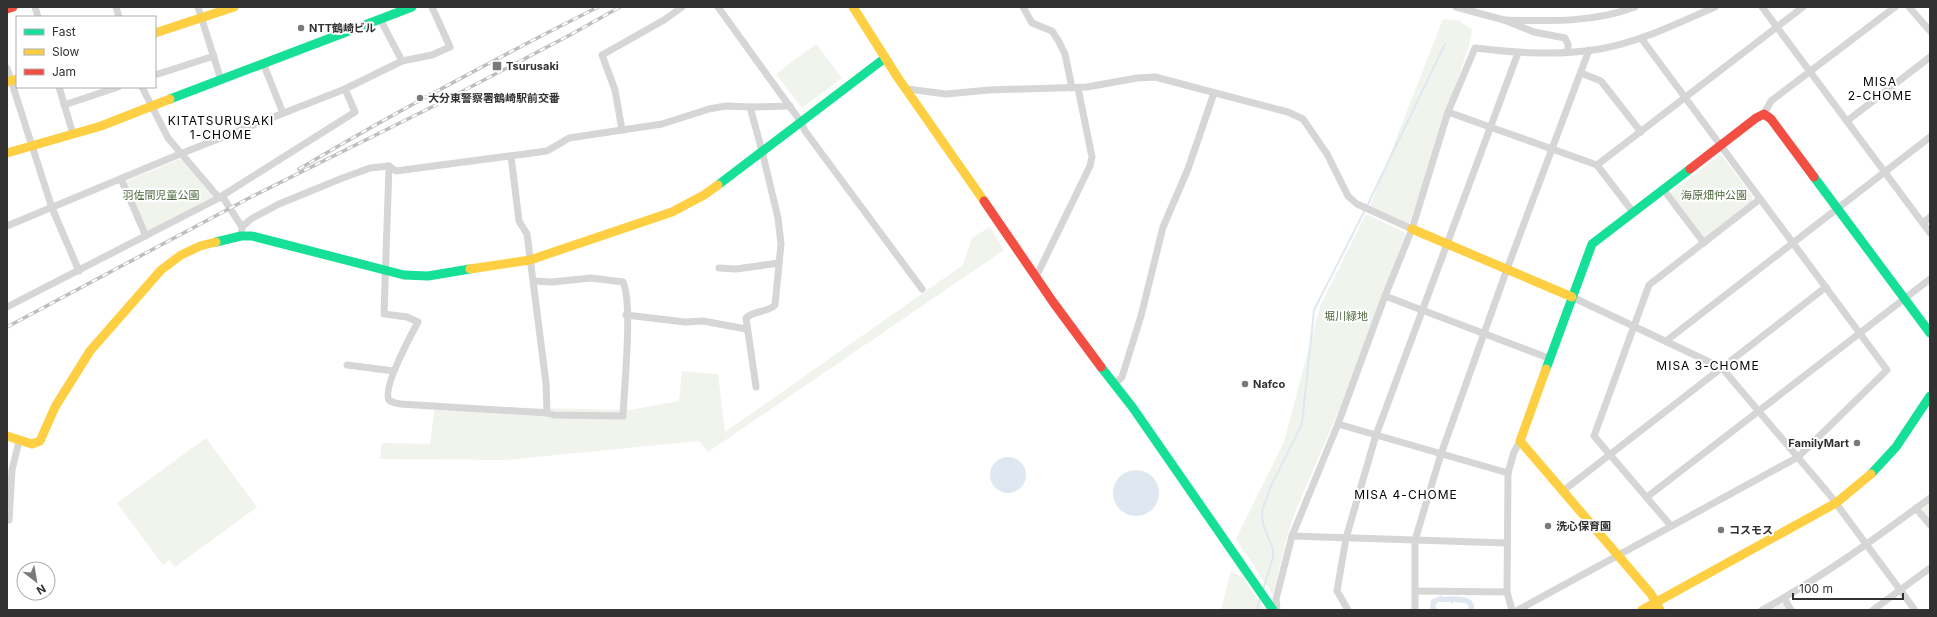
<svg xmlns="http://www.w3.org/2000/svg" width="1937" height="617" viewBox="0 0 1937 617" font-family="Inter,'Noto Sans JP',sans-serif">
	<rect width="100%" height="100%" fill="#fff"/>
	<!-- green -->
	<g fill="#f0f4ed">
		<path d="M1443 19 1459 21 1472 30 1469 46 1409 224 1370 206Z"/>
		<path d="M816 44 842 78 802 108 776 74Z"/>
		<path d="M1721 154 1753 197 1752 201 1706 237H1703L1669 194Z"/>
		<path d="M179 159 182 160 212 196V199L148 233 145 231 126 184 127 181Z"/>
		<path d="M1366 214 1404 232 1405 235 1346 394 1295 512 1286 541 1273 595 1236 539 1284 442 1320 306Z"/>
		<path d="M990 227 1004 250 708 452 699 441 506 460 380 459 382 443 430 444 435 406 630 410 679 401 682 371 718 374 725 432 963 265 972 238Z"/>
		<path d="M206 438 257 507 175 567 169 560 163 565 117 503Z"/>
		<path d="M1930 502V520L1923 511V507Z"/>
		<path d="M1231 571 1243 578 1265 610H1221Z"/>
		<path d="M1781 603 1784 604 1787 610H1769Z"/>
	</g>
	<!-- water -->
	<g fill="#dfe8f1">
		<circle cx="1008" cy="475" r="18"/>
		<circle cx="1136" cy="493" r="23"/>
		<path d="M1442 595V597C1453 597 1476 593 1474 610H1469L1468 605 1465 603 1453 602V605L1451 602H1438L1435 606 1438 610H1430L1431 600Z"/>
	</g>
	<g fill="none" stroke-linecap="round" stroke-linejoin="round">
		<!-- stream -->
		<g stroke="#dfe8f1" stroke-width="2">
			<path d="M1367 206 1445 44"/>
			<path d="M1263 590 1273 557V549L1263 524 1262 511 1270 488 1302 424 1314 310 1365 210"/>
			<path d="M1257 610 1260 598"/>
		</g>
		<!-- street -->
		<g stroke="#d6d6d6" stroke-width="7">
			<path d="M35 7 38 17"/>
			<path d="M116 7 119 17"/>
			<path d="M198 7 221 80"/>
			<path d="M718 7 801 122 805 131 922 289"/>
			<path d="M1023 7 1032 23 1052 31 1058 40 1065 54 1072 88"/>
			<path d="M1456 7 1504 20 1534 32 1565 38 1568 44V52"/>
			<path d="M1762 7 1930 233"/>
			<path d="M1909 7 1930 31"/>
			<path d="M380 19 402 61 432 55 450 47 432 7"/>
			<path d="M1504 20C1549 21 1592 23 1635 7"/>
			<path d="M263 63 283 113"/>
			<path d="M7 68 52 208 79 271"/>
			<path d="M1581 73 1601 81 1641 132"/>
			<path d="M155 75 214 56"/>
			<path d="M59 87 73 134"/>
			<path d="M142 87 168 138 219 198"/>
			<path d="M907 89 946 94 989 90 1087 87 1137 78 1155 77 1288 112 1303 119 1327 154 1348 196 1357 204 1412 229"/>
			<path d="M64 105 118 87"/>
			<path d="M750 107 790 106"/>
			<path d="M1448 112 1597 165 1633 212"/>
			<path d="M1764 114 1771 101 1895 7"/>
			<path d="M1847 121 1930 57"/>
			<path d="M622 130 615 90 602 55 664 20 682 7"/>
			<path d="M1597 165 1803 7"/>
			<path d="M389 166 384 314 407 317 418 322C411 335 382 388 389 400 392 403 396 403 400 404L547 413 546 383 527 234 519 221 511 156"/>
			<path d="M121 179 146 236"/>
			<path d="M1663 189 1704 243"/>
			<path d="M222 196 242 227"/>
			<path d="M1923 223 1930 217"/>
			<path d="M7 226 180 154 345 89 402 61"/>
			<path d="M241 236 242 227 251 219 279 204 340 179 370 168 389 166 396 171 547 151 569 138 662 124 709 109 726 106 750 107 762 151 778 218 781 244 775 305C767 313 754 310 746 318L756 387"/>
			<path d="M719 268 736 269 779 263"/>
			<path d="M1036 277 1090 166 1092 157 1078 88"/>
			<path d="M534 281 552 282 591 278 623 282C633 302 624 390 623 416L554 415 547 413"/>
			<path d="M1385 296 1551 359"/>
			<path d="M1572 297 1722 368 1829 494 1915 610"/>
			<path d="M7 307 217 199 355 112 345 89"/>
			<path d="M626 315 685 322 703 321 746 329"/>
			<path d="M1666 341 1930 137"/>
			<path d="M347 365 394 371"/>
			<path d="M1114 385 1122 377 1141 316 1163 227 1188 169 1214 93"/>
			<path d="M1338 424 1508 473"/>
			<path d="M1563 491 1826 287"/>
			<path d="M1647 497 1930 279"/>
			<path d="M1916 508 1930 525"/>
			<path d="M7 520H9L12 470 19 441"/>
			<path d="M1671 526 1594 436 1649 285 1760 199"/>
			<path d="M1292 536 1507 543"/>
			<path d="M1415 591 1507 592"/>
			<path d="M1784 598 1791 610"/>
			<path d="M1277 610 1276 599 1292 536 1338 424 1385 296 1412 229 1448 112 1475 48C1517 53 1558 56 1600 49 1640 42 1678 23 1715 7"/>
			<path d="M1348 610 1337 591 1346 538 1376 435 1518 53"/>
			<path d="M1415 610V540L1441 454 1507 269 1589 50"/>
			<path d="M1512 610 1507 592 1508 473 1514 452 1520 441"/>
			<path d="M1518 610 1798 457 1887 370 1641 38"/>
			<path d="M1762 610C1821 578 1876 538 1930 498"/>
			<path d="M1873 610 1930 568"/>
		</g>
		<!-- fast -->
		<g stroke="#16e098" stroke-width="9">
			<path d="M170 99 412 7"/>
			<path d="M1814 177 1930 333"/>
			<path d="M718 185 885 58"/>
			<path d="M216 242 241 236H252L404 275 428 276 470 269"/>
			<path d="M1101 367 1133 408 1273 610"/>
			<path d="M1546 369 1592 244 1690 169"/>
			<path d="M1871 474 1896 447 1930 396"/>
		</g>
		<!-- slow -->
		<g stroke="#ffcf43" stroke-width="9">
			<path d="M853 7 898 78 984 201"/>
			<path d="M155 33 234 7"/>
			<path d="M7 82 17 79"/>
			<path d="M7 153 101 126 170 99"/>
			<path d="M1412 229 1572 297"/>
			<path d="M470 269 530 260 672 212 704 195 718 185"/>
			<path d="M1546 369 1520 441 1651 594 1660 610"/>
			<path d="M7 436 32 444 40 441 55 407 90 351 161 270 181 255 200 246 216 242"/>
			<path d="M1642 610 1836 503 1871 474"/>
		</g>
		<!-- jam -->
		<g stroke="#f24e42" stroke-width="9">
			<path d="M7 9 13 7"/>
			<path d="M1690 169 1756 118 1764 114 1771 119 1814 177"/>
			<path d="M984 201 1053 302 1101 367"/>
		</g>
		<defs>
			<g id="rail">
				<path d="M299 169C397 111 497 58 598 7"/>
				<path d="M7 327 251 197 438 104 570 35 620 7"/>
			</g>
		</defs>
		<!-- rail casing -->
		<use href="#rail" stroke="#bebebe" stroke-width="3.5"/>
		<!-- rail -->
		<use href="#rail" stroke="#fff" stroke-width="2" stroke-dasharray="6" stroke-linecap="butt"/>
	</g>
	<!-- markers -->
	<g fill="#7a7a7a" stroke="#fff" stroke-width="1.5">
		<circle cx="301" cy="28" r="4"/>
		<rect x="492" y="61" width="10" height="10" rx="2"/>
		<circle cx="420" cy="98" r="4"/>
		<circle cx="1245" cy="384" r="4"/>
		<circle cx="1857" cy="443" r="4"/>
		<circle cx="1548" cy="526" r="4"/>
		<circle cx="1721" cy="530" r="4"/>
	</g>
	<g text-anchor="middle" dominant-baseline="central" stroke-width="4" stroke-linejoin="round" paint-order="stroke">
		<!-- poi labels -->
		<g font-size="11" font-weight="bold" fill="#323232" stroke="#fff" text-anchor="start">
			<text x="309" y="28">NTT鶴崎ビル</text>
			<text x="506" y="66">Tsurusaki</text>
			<text x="428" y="98">大分東警察署鶴崎駅前交番</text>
			<text x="1253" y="384">Nafco</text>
			<text x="1849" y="443" text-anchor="end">FamilyMart</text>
			<text x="1556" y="526">洗心保育園</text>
			<text x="1729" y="530">コスモス</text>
		</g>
		<!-- park labels -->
		<g font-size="11" fill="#516b42" stroke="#fff">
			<text x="161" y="195">羽佐間児童公園</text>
			<text x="1714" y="195">海原畑仲公園</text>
			<text x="1346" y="316">堀川緑地</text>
		</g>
		<!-- neighbourhood labels -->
		<g font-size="12" letter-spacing="1" fill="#000" stroke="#fff">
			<text x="1880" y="81">MISA<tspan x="1880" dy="14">2-CHOME</tspan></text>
			<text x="221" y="120">KITATSURUSAKI<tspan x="221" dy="14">1-CHOME</tspan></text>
			<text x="1708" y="365">MISA 3-CHOME</text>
			<text x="1406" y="494">MISA 4-CHOME</text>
		</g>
	</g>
	<!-- border -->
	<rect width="1937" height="617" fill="none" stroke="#323232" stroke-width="16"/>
	<!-- legend -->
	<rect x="16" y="16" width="140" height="72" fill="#ffffff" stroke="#adadad"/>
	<rect x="24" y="29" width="20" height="6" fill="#16e098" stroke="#adadad"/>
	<text x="52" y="36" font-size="12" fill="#323232">Fast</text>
	<rect x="24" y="49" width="20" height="6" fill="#ffcf43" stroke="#adadad"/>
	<text x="52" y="56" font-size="12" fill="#323232">Slow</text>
	<rect x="24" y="69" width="20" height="6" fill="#f24e42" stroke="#adadad"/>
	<text x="52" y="76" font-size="12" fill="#323232">Jam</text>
	<!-- north arrow -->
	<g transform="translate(36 581) rotate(149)"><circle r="19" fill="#ffffff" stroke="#adadad"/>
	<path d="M0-3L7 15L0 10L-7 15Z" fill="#7a7a7a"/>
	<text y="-6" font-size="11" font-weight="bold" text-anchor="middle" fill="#323232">N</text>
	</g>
	<!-- scale -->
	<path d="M1793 593v6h110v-6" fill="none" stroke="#323232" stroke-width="2"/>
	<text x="1799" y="593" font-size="12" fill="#323232" stroke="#ffffff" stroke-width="3" paint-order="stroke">100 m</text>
</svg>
